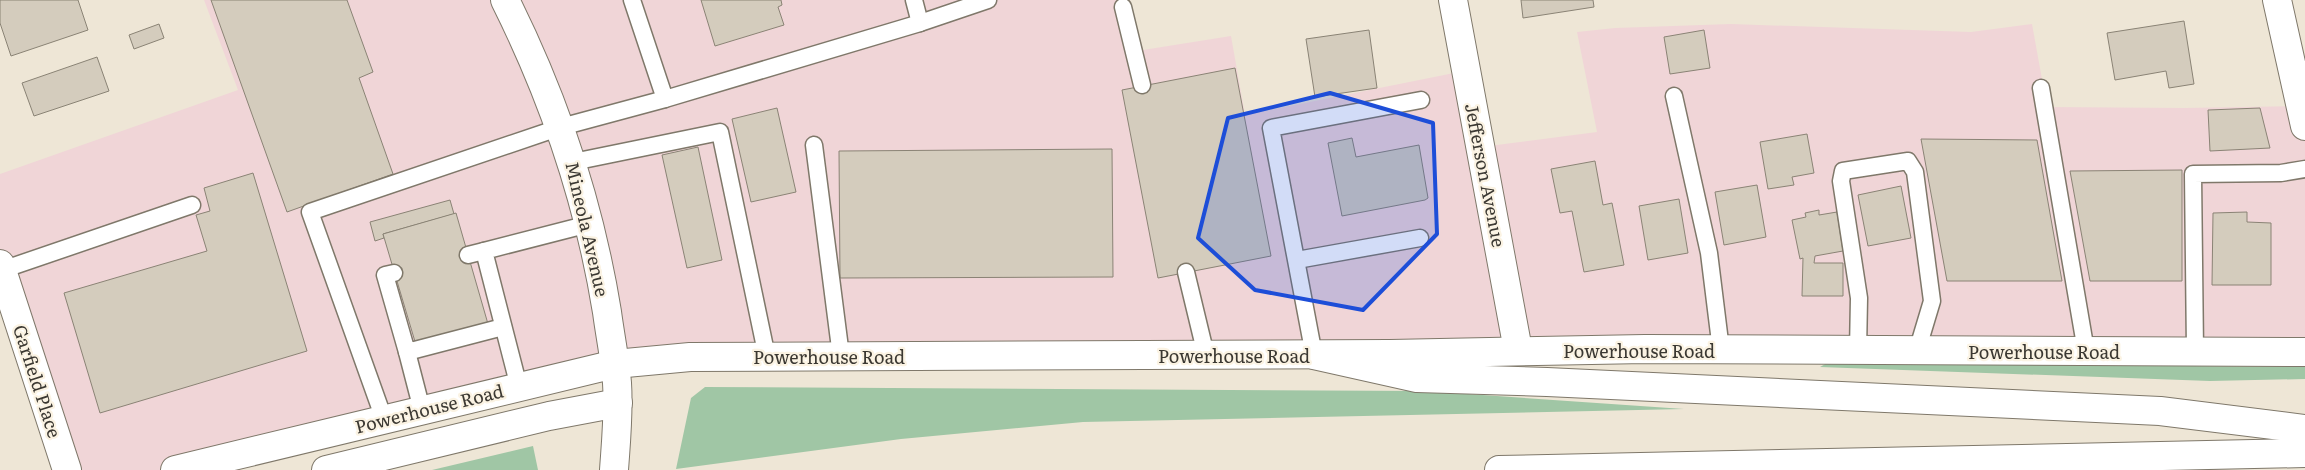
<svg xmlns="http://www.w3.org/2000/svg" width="2305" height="470" viewBox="0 0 2305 470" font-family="Literata,serif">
	<rect width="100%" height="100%" fill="#eee6d6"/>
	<!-- commercial -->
	<path fill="#f0d5d7" d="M204 0H1130L1143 50 1231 36 1245 115 1464 71 1481 147 1597 132 1577 32 1615 28 1731 24 1971 32 2032 24 2047 107 2184 108 2301 106 2305 76V352L690 357 175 470H68L0 257V174L238 90Z"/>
	<!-- green -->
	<g fill="#a0c6a5">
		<path d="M1827 363 2305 367V379L2210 381 1820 367Z"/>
		<path d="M705 387 1424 391 1684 409 1083 422 901 439 676 469 691 398Z"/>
		<path d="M533 446 538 470H432Z"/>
	</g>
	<!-- building -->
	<g fill="#d4ccbd" stroke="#8a8375">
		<path d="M0 0H78L88 30 11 56 0 23Z"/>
		<path d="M211 0H347L373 72 359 78 393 174 287 212Z"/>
		<path d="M701 0H781L782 5 778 7 784 25 715 46Z"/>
		<path d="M1521 0H1593L1594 7 1523 18Z"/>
		<path d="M2184 21 2194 84 2169 88 2166 71 2115 80 2107 33Z"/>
		<path d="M159 24 164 38 134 49 129 35Z"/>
		<path d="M1369 30 1377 88 1315 97 1306 39Z"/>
		<path d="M1704 30 1710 68 1670 74 1664 37Z"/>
		<path d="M97 57 109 91 34 116 22 83Z"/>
		<path d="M1235 68 1271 256 1158 278 1122 90Z"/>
		<path d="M777 108 796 192 751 202 732 119Z"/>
		<path d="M2260 108 2270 148 2210 151 2208 110Z"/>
		<path d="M1807 134 1814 173 1792 177 1794 185 1768 189 1760 142Z"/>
		<path d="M1352 138 1356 157 1419 145 1428 198 1425 200 1342 216 1328 143Z"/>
		<path d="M1921 139 2037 140 2062 281H1947Z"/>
		<path d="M698 147 722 260 687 268 662 155Z"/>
		<path d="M1112 149 1113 277 840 278 839 151Z"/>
		<path d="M1595 161 1603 205 1612 203 1624 265 1584 272 1572 211 1560 213 1551 169Z"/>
		<path d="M2182 170V281H2090L2070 171Z"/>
		<path d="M253 173 307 351 100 413 64 293 207 251 196 215 210 211 204 188Z"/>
		<path d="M1757 185 1766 237 1724 245 1715 192Z"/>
		<path d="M1901 186 1911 238 1868 246 1858 195Z"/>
		<path d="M1679 199 1688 253 1648 260 1639 206Z"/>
		<path d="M450 200 454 214 383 234 384 238 375 241 370 222Z"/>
		<path d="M1819 210V215L1837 212 1843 251 1815 256 1814 263H1843V296H1802L1803 258 1800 259 1792 220 1806 217 1805 213Z"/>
		<path d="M2247 212V222L2271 223V285H2212L2213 213Z"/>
		<path d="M456 213 488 324 416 345 383 234Z"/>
	</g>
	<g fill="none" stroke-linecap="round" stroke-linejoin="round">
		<defs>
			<g id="lane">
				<path d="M632 0 665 99"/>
				<path d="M914 0 920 23"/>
				<path d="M1123 7 1142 85"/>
				<path d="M2041 88 2086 351"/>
				<path d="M1674 96 1709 253 1721 350"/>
				<path d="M814 145 841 356"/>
				<path d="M573 162 720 132 767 357"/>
				<path d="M468 255 484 251"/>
				<path d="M1297 260 1420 238"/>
				<path d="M2 270 192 205"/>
				<path d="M1186 272 1206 355"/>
				<path d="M394 273 385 275 407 352 503 327"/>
				<path d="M1858 351 1859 298 1841 181 1843 171 1908 161 1915 172 1932 301 1917 351"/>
				<path d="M2195 351 2193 174 2281 173 2305 169"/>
				<path d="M407 352 422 410"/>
				<path d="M1314 355 1271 128 1421 100"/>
				<path d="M519 387 484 251 589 224"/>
				<path d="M384 419 310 212 561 127 665 99 920 23 988 0"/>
			</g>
			<g id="street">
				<path d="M1453 0 1518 350"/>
				<path d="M2277 0 2305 126"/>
				<path d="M0 264 67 470"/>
			</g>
			<g id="secondary">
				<path d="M505 0C555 100 589 201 607 312 610 335 615 359 617 383 619 412 616 441 614 470"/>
				<path d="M175 470 615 364 690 357 1390 354 1645 349 2305 352"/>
				<path d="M326 470 549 416 618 403"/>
			</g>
			<g id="highway">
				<path d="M1314 355 1417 378 1547 382 2160 411 2305 429"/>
				<path d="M1499 470 2305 453"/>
			</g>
		</defs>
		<!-- lane casing -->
		<use href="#lane" stroke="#7f786a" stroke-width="19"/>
		<!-- street casing -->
		<use href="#street" stroke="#7f786a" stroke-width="30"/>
		<!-- secondary casing -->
		<use href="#secondary" stroke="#7f786a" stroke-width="30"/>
		<!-- highway casing -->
		<use href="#highway" stroke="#7f786a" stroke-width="30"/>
		<!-- lane -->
		<use href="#lane" stroke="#fff" stroke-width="16"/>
		<!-- street -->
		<use href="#street" stroke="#fff" stroke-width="28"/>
		<!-- secondary -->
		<use href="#secondary" stroke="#fff" stroke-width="28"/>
		<!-- highway -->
		<use href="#highway" stroke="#fff" stroke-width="28"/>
	</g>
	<!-- marked area -->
	<path fill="#1d4ed8" fill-opacity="0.2" stroke="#1d4ed8" stroke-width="4" stroke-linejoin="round" d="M1330 93 1433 123 1437 234 1363 310 1255 290 1198 238 1228 118Z"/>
	<g text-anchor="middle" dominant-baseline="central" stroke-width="4.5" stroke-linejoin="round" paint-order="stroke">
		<!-- street labels -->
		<g font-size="18" fill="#3b3832" stroke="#fbf3e3">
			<text transform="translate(1486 175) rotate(79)">Jefferson Avenue</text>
			<text transform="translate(588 229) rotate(77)">Mineola Avenue</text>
			<text x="1639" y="350">Powerhouse Road</text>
			<text x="2044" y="351">Powerhouse Road</text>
			<text x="1234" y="355">Powerhouse Road</text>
			<text x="829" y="356">Powerhouse Road</text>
			<text transform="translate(38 381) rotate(72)">Garfield Place</text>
			<text transform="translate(429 408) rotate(-14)">Powerhouse Road</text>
		</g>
	</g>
</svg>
